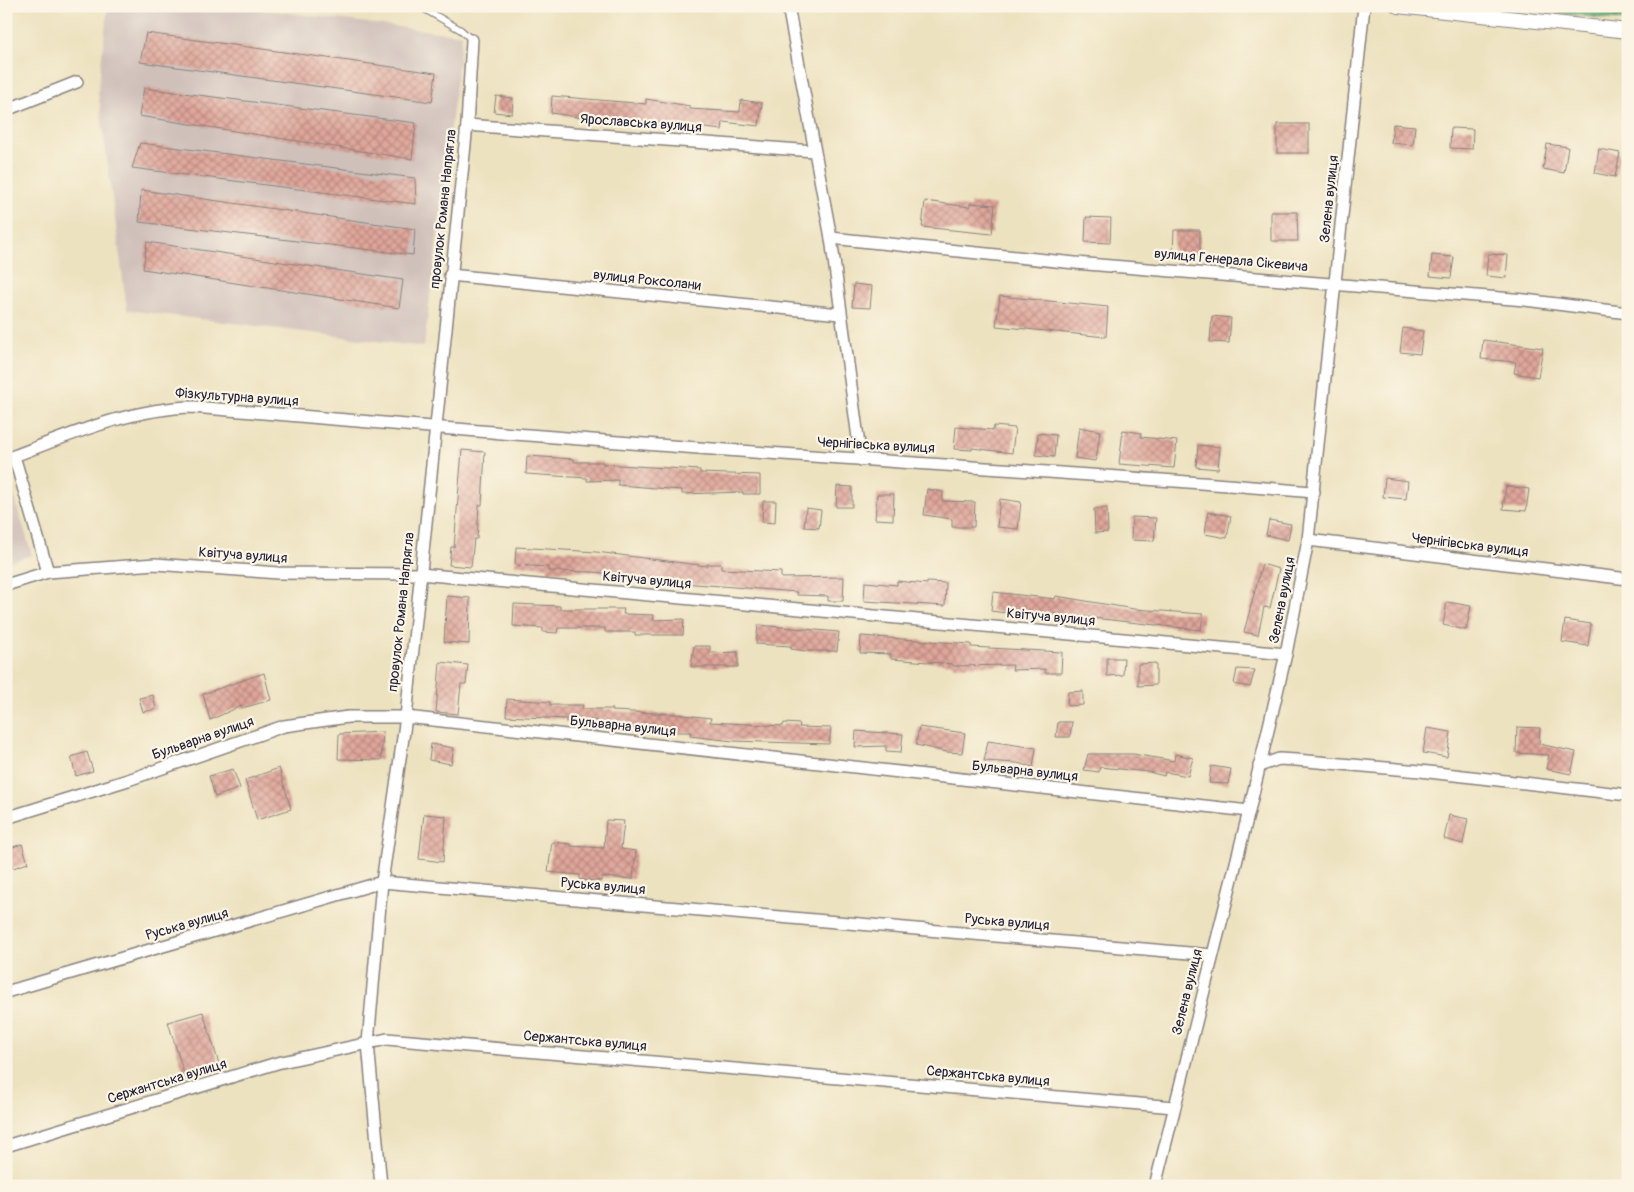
<svg xmlns="http://www.w3.org/2000/svg" width="1634" height="1192" viewBox="0 0 1634 1192" font-family="Pangolin,sans-serif">
	<defs>
		<pattern id="forest-crowns" width="20" height="18" patternUnits="userSpaceOnUse" patternTransform="scale(1.25)"><rect width="20" height="18" fill="#70b87e"/><path d="M2 6a3 3 0 1 1 6 0M12 15a3 3 0 1 1 6 0" fill="none" stroke="#5c9568"/></pattern>
		<pattern id="building-cross-hatch" width="8" height="8" patternUnits="userSpaceOnUse" patternTransform="scale(1.25)"><rect width="8" height="8" fill="#e0a69a"/><path d="M0 0l8 8M0 8l8-8" fill="none" stroke="#b5877f"/></pattern>
	</defs>
	<rect width="100%" height="100%" fill="#fcf5e5"/>
	<filter id="ink" filterUnits="userSpaceOnUse"><feTurbulence type="fractalNoise" baseFrequency=".02" numOctaves="2"/><feDisplacementMap in="SourceGraphic" scale="10" xChannelSelector="R" yChannelSelector="G"/><feConvolveMatrix kernelMatrix="1 2 1 2 8 2 1 2 1" color-interpolation-filters="sRGB"/></filter>
	<filter id="wash" filterUnits="userSpaceOnUse"><feTurbulence type="fractalNoise" baseFrequency=".0096" numOctaves="4" result="noise"/><feDisplacementMap in="SourceGraphic" scale="20" xChannelSelector="R" yChannelSelector="G"/><feGaussianBlur stdDeviation="1.12" result="paint"/><feColorMatrix in="noise" values="0 0 0 0 0 0 0 0 0 0 0 0 0 0 0 0 0 1.4 0 .05"/><feComposite in="paint" operator="in"/></filter>
	<g filter="url(#wash)">
		<rect width="100%" height="100%" fill="#ede2c0"/>
		<!-- industrial -->
		<g fill="#cfc0ba">
			<path d="M108 6H234L462 35 424 347 127 310 98 91Z"/>
			<path d="M6 470 32 555 6 563Z"/>
		</g>
		<!-- forest -->
		<path fill="url(#forest-crowns)" stroke="#496d5c" d="M1499 6H1628V21Z"/>
		<g id="blocks">
			<!-- building -->
			<g fill="url(#building-cross-hatch)">
				<path d="M146 33 436 73 432 102 140 62Z"/>
				<path d="M144 88 416 123 412 159 139 116Z"/>
				<path d="M496 96 513 98 512 114 494 112Z"/>
				<path d="M552 96 646 104V99L690 106V109L740 112 741 100 762 103 759 126 723 122 722 130 598 115 597 120 551 113Z"/>
				<rect x="1277" y="124" width="32" height="29"/>
				<path d="M1393 124 1415 126 1413 145 1391 143Z"/>
				<path d="M1451 128 1473 129 1472 149 1450 148Z"/>
				<path d="M140 143 415 178 416 204 132 168Z"/>
				<path d="M1547 144 1568 147 1564 173 1543 169Z"/>
				<path d="M1599 149 1620 153 1615 177 1595 173Z"/>
				<path d="M141 190 415 229 413 255 139 222Z"/>
				<path d="M925 201 970 207V203L995 205 992 234 922 227Z"/>
				<path d="M1271 212H1297L1298 241H1271Z"/>
				<path d="M1086 217 1111 218 1110 243 1085 242Z"/>
				<path d="M1174 230H1200V254L1173 253Z"/>
				<path d="M147 242 403 280 399 308 143 269Z"/>
				<path d="M1488 254 1508 255 1506 278 1486 276Z"/>
				<path d="M1432 255 1454 257 1451 278 1430 276Z"/>
				<path d="M854 284 872 286 870 308 852 307Z"/>
				<path d="M1000 296 1108 307 1106 337 996 326Z"/>
				<path d="M1212 316 1231 318 1229 343 1210 342Z"/>
				<path d="M1403 328 1423 331 1420 354 1400 352Z"/>
				<path d="M1483 340 1543 348 1538 377 1514 373 1516 362 1481 359Z"/>
				<path d="M994 426 1015 428 1012 453 972 448V450L954 449 956 427 993 430Z"/>
				<path d="M1079 427 1100 431 1096 461 1075 458Z"/>
				<path d="M1123 430 1141 433V437L1177 441 1174 468 1119 464Z"/>
				<path d="M1038 433 1056 435 1054 457 1036 455Z"/>
				<path d="M1198 445 1220 447 1218 469 1196 467Z"/>
				<path d="M462 450 485 452 482 505H479L477 539H474L471 567 449 565 451 547H454Z"/>
				<path d="M527 456 574 459V462H603V464L700 470V473L760 475V494H743V492L682 494V490L618 485V480L587 481V478L526 474Z"/>
				<path d="M1385 478 1408 481 1406 499 1383 497Z"/>
				<path d="M837 486 852 487V507H836Z"/>
				<path d="M1506 486 1529 489 1526 511 1503 509Z"/>
				<path d="M927 489 943 492 942 501 975 502 974 527H952V519L924 515Z"/>
				<path d="M877 494H894L893 520 875 519Z"/>
				<path d="M1000 499 1021 502 1018 529 997 527Z"/>
				<path d="M763 501H776L775 523 762 522Z"/>
				<path d="M806 508 821 510 819 528 804 527Z"/>
				<path d="M1107 508 1108 532 1095 533 1094 509Z"/>
				<path d="M1208 512 1231 516 1227 538 1205 534Z"/>
				<path d="M1132 517 1156 518 1154 541 1131 540Z"/>
				<path d="M1269 520 1291 524 1288 540 1266 535Z"/>
				<path d="M516 547 596 552 707 566V564H721V569L781 572V578L844 577 843 601H828V596L797 595V592L657 581V583L639 581V577L594 572 548 571V567L515 565Z"/>
				<path d="M1262 564 1279 569 1270 608 1264 607 1258 635 1244 632Z"/>
				<path d="M897 581 927 584V582L946 583 945 606 864 601 865 582 897 585Z"/>
				<path d="M993 592 1055 599 1056 596 1134 609 1203 614 1201 630 1039 612 1038 615 1006 610V613L991 611Z"/>
				<path d="M447 596 470 598 469 644 444 642Z"/>
				<path d="M1447 602 1471 606 1466 630 1443 625Z"/>
				<path d="M514 604 560 606V609H624L623 614 654 615 653 620 684 619 683 635H635V632H605V628H558L557 633 543 632V628L513 626Z"/>
				<path d="M1565 620 1591 624 1588 646 1562 642Z"/>
				<path d="M758 625 839 632 837 651H806L791 649V646L756 644Z"/>
				<path d="M861 636 971 644V647L1062 652 1061 673H1045V669L1012 670 1013 665 953 666V664L891 659V654L860 653Z"/>
				<path d="M694 646H710V653L738 652V667H691Z"/>
				<path d="M1107 658H1124L1123 675 1107 676Z"/>
				<path d="M440 662 468 665 466 684H461L458 714 436 712Z"/>
				<path d="M1156 663V685L1138 686V664Z"/>
				<path d="M1237 669 1255 670 1250 687 1234 684Z"/>
				<path d="M264 673 271 700 242 708 241 706 210 720 203 694Z"/>
				<path d="M1083 691V705L1067 706 1068 692Z"/>
				<path d="M153 695 156 709 143 712 139 698Z"/>
				<path d="M507 699 550 702V705H583L582 709H613L612 711 675 714 711 718 710 722 783 726 784 723 800 724 799 727 831 728 829 744 733 741 690 736 691 732H657L658 729 625 728V725L596 723V720L566 722V719L506 716Z"/>
				<path d="M1058 722H1072L1070 737H1056Z"/>
				<path d="M919 727 965 733 962 753 947 752 916 745Z"/>
				<path d="M1517 727 1540 728 1539 744 1576 752 1571 774 1546 769 1549 755 1516 753Z"/>
				<path d="M1427 728 1451 732 1447 757 1423 753Z"/>
				<path d="M856 731 903 734 901 752 886 751V746L855 747Z"/>
				<path d="M383 732 381 760 338 759 339 734Z"/>
				<path d="M988 741 1036 748 1033 767 1017 763 984 761Z"/>
				<path d="M431 744 454 748 451 764 429 760Z"/>
				<path d="M87 752 93 771 76 776 71 757Z"/>
				<path d="M1088 754H1133L1174 761 1175 754 1193 758 1188 776 1165 772 1164 776 1149 772 1100 767 1099 772 1084 770Z"/>
				<path d="M1211 766 1231 769 1228 784 1209 783Z"/>
				<path d="M279 768 291 809 257 820 245 780Z"/>
				<path d="M233 769 240 788 215 797 209 776Z"/>
				<path d="M424 814 446 816 443 862 419 859Z"/>
				<path d="M1449 815 1468 819 1463 844 1444 839Z"/>
				<path d="M606 820 624 821 621 849 636 851 633 879 602 877 601 881 580 880V875L548 872 552 842 571 844V846L604 848Z"/>
				<path d="M22 844 28 863 13 868 7 849Z"/>
				<path d="M203 1012 220 1067 185 1077 168 1022Z"/>
			</g>
		</g>
	</g>
	<g filter="url(#ink)">
		<use href="#blocks" fill-opacity="0" stroke="#88827e" stroke-width="1"/>
		<g fill="none" stroke-linecap="round" stroke-linejoin="round">
			<defs>
				<path id="service" d="M419 6 461 30 472 40"/>
				<g id="minor">
					<path d="M788 6 831 238 861 460"/>
					<path d="M6 110 77 82"/>
					<path d="M467 125 814 151"/>
					<path d="M831 238 1075 263 1525 300 1628 313"/>
					<path d="M450 275 840 314"/>
					<path d="M1308 540 1628 579"/>
					<path d="M48 572 14 456C72 434 132 408 194 407 416 426 637 445 858 459 1010 470 1162 479 1314 492"/>
					<path d="M6 585 48 572 155 564 278 573 420 574 1286 654"/>
					<path d="M1259 766 1279 759 1296 760 1420 771 1628 795"/>
					<path d="M6 818 128 780 284 726 348 717H406L1249 811"/>
					<path d="M6 992 382 882 1212 955"/>
					<path d="M6 1146 277 1063 387 1039 1174 1107"/>
					<path d="M381 1186 368 1043 382 882 406 717 467 125 472 40"/>
					<path d="M1155 1186 1249 811 1286 654 1308 540 1364 6"/>
				</g>
				<path id="tertiary" d="M1398 6 1628 31"/>
			</defs>
			<!-- service casing -->
			<use href="#service" stroke="#88827e" stroke-width="8"/>
			<!-- minor casing -->
			<use href="#minor" stroke="#88827e" stroke-width="14"/>
			<!-- tertiary casing -->
			<use href="#tertiary" stroke="#88827e" stroke-width="16"/>
			<!-- service -->
			<use href="#service" stroke="#fff" stroke-width="5.5"/>
			<!-- minor -->
			<use href="#minor" stroke="#fff" stroke-width="11"/>
			<!-- tertiary -->
			<use href="#tertiary" stroke="#fff" stroke-width="14"/>
		</g>
	</g>
	<g text-anchor="middle" dominant-baseline="central" stroke-width="4.5" stroke-linejoin="round" paint-order="stroke">
		<!-- street labels -->
		<g font-size="14" fill="#22223b" stroke="#fcf5e5">
			<text transform="translate(641 123) rotate(4)">Ярославська вулиця</text>
			<text transform="translate(1329 199) rotate(-84)">Зелена вулиця</text>
			<text transform="translate(443 209) rotate(-84)">провулок Романа Напрягла</text>
			<text transform="translate(1231 260) rotate(5)">вулиця Генерала Сікевича</text>
			<text transform="translate(647 280) rotate(6)">вулиця Роксолани</text>
			<text transform="translate(237 397) rotate(4)">Фізкультурна вулиця</text>
			<text transform="translate(876 445) rotate(3)">Чернігівська вулиця</text>
			<text transform="translate(1470 545) rotate(7)">Чернігівська вулиця</text>
			<text transform="translate(243 555) rotate(4)">Квітуча вулиця</text>
			<text transform="translate(647 580) rotate(5)">Квітуча вулиця</text>
			<text transform="translate(1282 600) rotate(-79)">Зелена вулиця</text>
			<text transform="translate(401 612) rotate(-84)">провулок Романа Напрягла</text>
			<text transform="translate(1051 617) rotate(5)">Квітуча вулиця</text>
			<text transform="translate(623 726) rotate(6)">Бульварна вулиця</text>
			<text transform="translate(203 738) rotate(-19)">Бульварна вулиця</text>
			<text transform="translate(1025 771) rotate(6)">Бульварна вулиця</text>
			<text transform="translate(603 886) rotate(5)">Руська вулиця</text>
			<text transform="translate(1007 922) rotate(5)">Руська вулиця</text>
			<text transform="translate(187 924) rotate(-16)">Руська вулиця</text>
			<text transform="translate(1187 992) rotate(-76)">Зелена вулиця</text>
			<text transform="translate(585 1041) rotate(5)">Сержантська вулиця</text>
			<text transform="translate(988 1076) rotate(5)">Сержантська вулиця</text>
			<text transform="translate(167 1081) rotate(-17)">Сержантська вулиця</text>
		</g>
	</g>
	<!-- margin -->
	<rect width="1634" height="1192" fill="none" stroke="#fcf5e5" stroke-width="25"/>
</svg>
